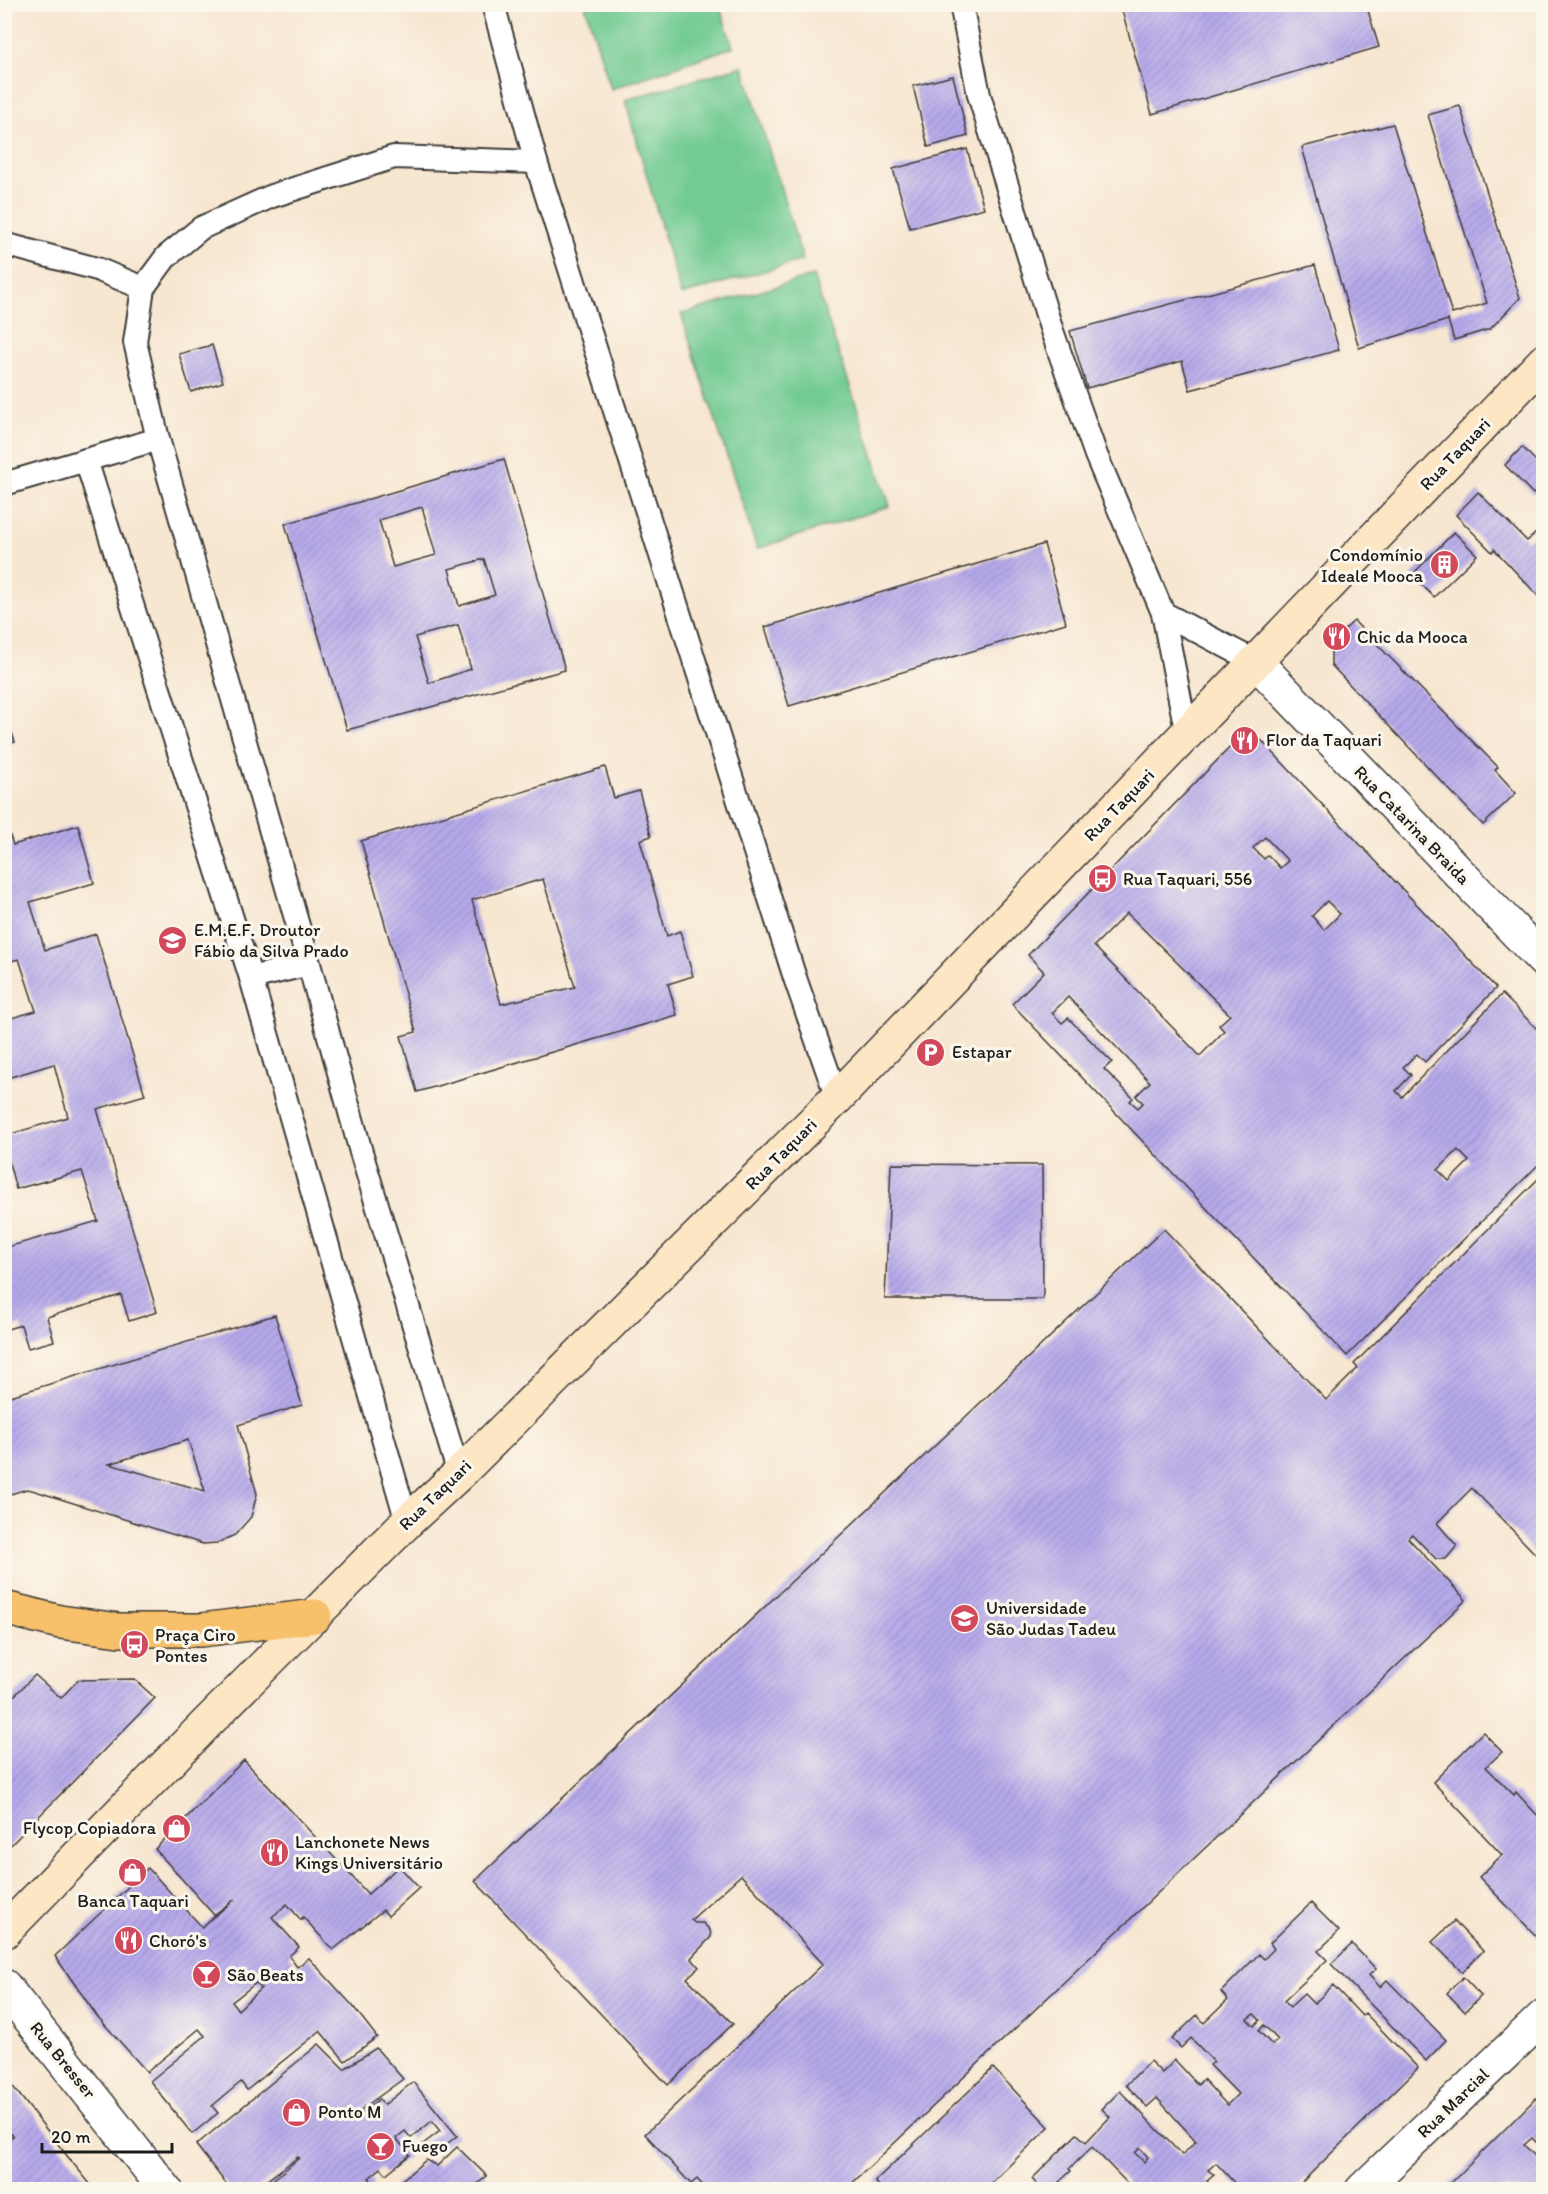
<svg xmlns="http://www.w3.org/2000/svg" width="1548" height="2194" viewBox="0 0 1548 2194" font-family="Itim,sans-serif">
	<defs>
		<pattern id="building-hatch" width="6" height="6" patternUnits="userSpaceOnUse" patternTransform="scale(1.5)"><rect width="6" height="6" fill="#b6a9ea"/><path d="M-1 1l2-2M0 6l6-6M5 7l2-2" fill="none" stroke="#9c91c8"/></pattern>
	</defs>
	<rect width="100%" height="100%" fill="#fbf7ec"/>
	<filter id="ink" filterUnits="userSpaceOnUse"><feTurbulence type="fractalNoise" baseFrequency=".0167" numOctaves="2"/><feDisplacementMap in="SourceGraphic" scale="12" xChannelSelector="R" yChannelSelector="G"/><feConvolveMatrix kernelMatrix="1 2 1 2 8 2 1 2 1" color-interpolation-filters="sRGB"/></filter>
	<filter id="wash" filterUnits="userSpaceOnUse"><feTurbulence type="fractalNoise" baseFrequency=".008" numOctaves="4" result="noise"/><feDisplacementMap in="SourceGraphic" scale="24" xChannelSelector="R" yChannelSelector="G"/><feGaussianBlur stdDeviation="1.35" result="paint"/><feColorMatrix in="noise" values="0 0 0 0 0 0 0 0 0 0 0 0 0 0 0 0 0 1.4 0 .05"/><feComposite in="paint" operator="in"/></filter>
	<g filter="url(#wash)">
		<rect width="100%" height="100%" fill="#f7e6d0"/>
		<!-- garden -->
		<g fill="#72cb92" stroke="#477457" stroke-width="1.5">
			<path d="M585 5H719L733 47 611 89Z"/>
			<path d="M743 66 803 260 681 295 625 100Z"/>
			<path d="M813 276 890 506 757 549 681 314Z"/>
		</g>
		<g id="blocks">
			<!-- building -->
			<g fill="url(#building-hatch)" fill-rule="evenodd">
				<path d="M1120 4H1366L1379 47 1152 114Z"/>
				<path d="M953 76 968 136 928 147 913 86Z"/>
				<path d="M1460 106 1520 298 1490 329 1454 340 1448 320 1359 348 1302 147 1393 124 1452 314 1487 303 1428 115Z"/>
				<path d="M967 149 984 208 910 228 893 169Z"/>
				<path d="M1315 265 1339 350 1190 390 1182 361 1087 388 1070 331Z"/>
				<path d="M212 345 223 382 191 392 179 354Z"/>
				<path d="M1522 447 1544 469V484L1533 494 1505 465Z"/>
				<path d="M504 459 565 670 347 730 285 524ZM422 507 436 555 393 567 379 520ZM484 559 495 595 459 606 449 569ZM458 625 471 669 429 683 415 637Z"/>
				<path d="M1478 492 1527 541 1544 526V602L1494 549 1492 552 1456 515Z"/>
				<path d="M1454 532 1477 555 1434 597 1412 575Z"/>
				<path d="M1044 544 1066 623 789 706 765 627Z"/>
				<path d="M1354 621 1498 767 1495 770 1516 793 1483 825 1331 665V642Z"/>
				<path d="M4 709 15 742 4 745Z"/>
				<path d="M1237 740H1261L1496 988 1425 1062 1417 1054 1403 1067 1411 1075 1396 1091 1402 1097 1502 994 1544 1036V1159L1347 1356 1012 1004 1044 972 1028 955ZM1265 837 1288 861 1280 868 1268 855 1264 859 1253 848ZM1327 901 1340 914 1324 930 1312 916ZM1127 913 1230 1015 1219 1025 1224 1031 1200 1056 1094 946ZM1068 997 1150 1082 1136 1096 1143 1103 1138 1108 1130 1101 1133 1098 1104 1069 1112 1062 1068 1018 1062 1023 1052 1013ZM1458 1150 1469 1161 1449 1181 1438 1170Z"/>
				<path d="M605 767 614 798 639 791 651 836 640 840 667 936 680 931 693 976 668 984 677 1015 417 1092 401 1036 416 1032 361 841ZM543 879 575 987 501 1004 472 900Z"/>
				<path d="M4 817 13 845 78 825 94 883 30 902 45 950 96 934 145 1095 97 1109 157 1312 129 1321 121 1295 47 1317 54 1341 28 1348 21 1325 4 1330V1248L98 1221 82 1171 16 1189 4 1144V1136L68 1117 54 1064 4 1079V1020L36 1011 19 959 4 963Z"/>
				<path d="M891 1164 1042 1165 1043 1299H885Z"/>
				<path d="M1544 1173V1563L1472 1488 1437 1523 1457 1546 1446 1559H1436L1412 1534 1408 1538 1466 1600 845 2190H707L697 2179 691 2184 645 2134 823 1964 741 1875 691 1920 695 1923H703L710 1930 711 1937 691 1958 699 1967 687 1978 733 2024 668 2085 475 1881 1164 1229 1326 1400 1358 1368 1354 1364Z"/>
				<path d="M275 1315 302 1405 238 1425 257 1494 251 1517 235 1535 217 1543 203 1544 32 1490 27 1489 4 1496V1398ZM188 1440 205 1491 109 1464Z"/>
				<path d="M35 1675 61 1698 78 1680 134 1679 155 1698 4 1852V1706Z"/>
				<path d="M1483 1732 1502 1752 1486 1767 1514 1795 1516 1792 1538 1816 1544 1811V1944L1479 1877 1502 1855 1433 1782Z"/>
				<path d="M244 1760 368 1894 399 1866 419 1888 388 1916 383 1910 333 1950 303 1917 301 1920 287 1904 272 1917 299 1947 289 1956 297 1967 309 1958 352 2005 377 2037 345 2061 320 2031 247 2090 241 2082 212 2106 218 2113 192 2134 150 2081 205 2036 199 2029 147 2072 97 2016 55 1956 148 1868 202 1927 235 1899 214 1915 155 1849ZM256 1983 261 1988 238 2010 232 2002Z"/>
				<path d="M1311 1903 1339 1931 1318 1951 1327 1960 1284 2001 1290 2007 1304 1994 1314 2004 1333 1985 1362 2016 1365 2013 1418 2068 1294 2190H1241L1216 2163 1208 2170 1214 2175 1207 2181 1215 2190H1128L1131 2187 1092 2147 1069 2169 1071 2171 1060 2181 1067 2190H1042L1032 2179 1077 2134 1086 2142 1110 2117 1102 2109 1120 2091 1182 2155 1196 2141 1157 2098 1147 2107 1126 2085 1150 2061 1162 2073 1175 2060 1198 2085 1203 2079 1227 2105 1238 2094 1210 2065 1214 2062 1191 2038 1181 2048 1172 2039 1197 2015 1204 2023 1228 2000 1221 1992 1259 1954 1264 1959 1274 1949 1270 1943ZM1254 2014 1260 2020 1254 2026 1247 2019ZM1264 2025 1278 2040 1272 2045 1259 2031ZM1140 2148 1148 2157 1144 2162 1135 2153Z"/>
				<path d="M1454 1921 1483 1951 1462 1972 1432 1942Z"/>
				<path d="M1352 1944 1376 1969 1369 1975 1380 1987 1387 1980 1446 2040 1426 2061 1331 1964Z"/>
				<path d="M1463 1977 1481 1996 1465 2012 1447 1993Z"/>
				<path d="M319 2044 344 2069 376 2048 403 2079 351 2117 353 2120 379 2099 384 2105 413 2082 457 2136 439 2150 435 2145 429 2150 423 2144 440 2131 432 2121 411 2138 405 2131 396 2138 410 2155 386 2174 381 2168 369 2178 374 2184 367 2190H261L299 2158 298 2157 254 2190H231L196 2145Z"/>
				<path d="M993 2068 1049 2127 984 2190H882L875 2181Z"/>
				<path d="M4 2075 68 2157 95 2190H4V2143L13 2136 4 2127Z"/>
				<path d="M1536 2098 1544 2106V2150L1532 2138 1524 2145 1544 2165V2190H1449L1447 2187Z"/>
				<path d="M457 2147 487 2176 470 2190H390L426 2160 437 2166Z"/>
			</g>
		</g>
	</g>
	<g filter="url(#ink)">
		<use href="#blocks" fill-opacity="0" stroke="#3d3a37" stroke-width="1.5"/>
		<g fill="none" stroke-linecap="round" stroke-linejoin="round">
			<defs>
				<g id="lane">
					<path d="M493 4 536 162 795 978 837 1098"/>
					<path d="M961 4 979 95 1052 331 1096 455 1163 613 1187 735"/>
					<path d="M4 244 97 269 143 288"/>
					<path d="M86 460 251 978 407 1522"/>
					<path d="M4 484 158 439"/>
					<path d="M1163 613 1256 662"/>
					<path d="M251 978 309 964"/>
					<path d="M459 1474 361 1152 309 964 158 439 135 342 143 288 166 257 201 228 272 196 394 157 536 162"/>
				</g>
				<g id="street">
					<path d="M1256 662 1544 961"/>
					<path d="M4 1986 166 2190"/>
					<path d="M1362 2190 1544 2016"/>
				</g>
				<path id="secondary" d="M4 1932 205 1725 407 1522 459 1474 837 1098 1544 361"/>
				<path id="primary" d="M4 1608 60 1622 119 1630H201L315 1616"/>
			</defs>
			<!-- lane casing -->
			<use href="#lane" stroke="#3d3a37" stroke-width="26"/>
			<!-- street casing -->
			<use href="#street" stroke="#3d3a37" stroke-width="36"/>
			<!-- secondary casing -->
			<use href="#secondary" stroke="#3d3a37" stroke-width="36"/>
			<!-- primary casing -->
			<use href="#primary" stroke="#3d3a37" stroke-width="36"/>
			<!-- lane -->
			<use href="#lane" stroke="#fff" stroke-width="22"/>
			<!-- street -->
			<use href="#street" stroke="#fff" stroke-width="33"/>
			<!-- secondary -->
			<use href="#secondary" stroke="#fce6c4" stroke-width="33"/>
			<!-- primary -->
			<use href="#primary" stroke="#f7c06b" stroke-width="33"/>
		</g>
	</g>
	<!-- icons -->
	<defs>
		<symbol id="building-disc" viewBox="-11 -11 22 22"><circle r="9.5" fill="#d1495b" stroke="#fbf7ec"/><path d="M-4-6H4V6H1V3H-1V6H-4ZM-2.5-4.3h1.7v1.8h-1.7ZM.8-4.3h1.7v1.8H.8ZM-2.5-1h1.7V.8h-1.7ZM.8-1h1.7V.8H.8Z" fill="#fff"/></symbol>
		<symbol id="restaurant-disc" viewBox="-11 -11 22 22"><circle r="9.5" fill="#d1495b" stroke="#fbf7ec"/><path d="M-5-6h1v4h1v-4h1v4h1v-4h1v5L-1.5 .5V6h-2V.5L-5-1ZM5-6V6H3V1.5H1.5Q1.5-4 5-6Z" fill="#fff"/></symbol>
		<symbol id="bus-disc" viewBox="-11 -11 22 22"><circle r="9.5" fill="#d1495b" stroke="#fbf7ec"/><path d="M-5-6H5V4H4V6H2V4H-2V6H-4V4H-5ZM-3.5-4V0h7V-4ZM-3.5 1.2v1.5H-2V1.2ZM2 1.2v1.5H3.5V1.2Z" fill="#fff"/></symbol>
		<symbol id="school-disc" viewBox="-11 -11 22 22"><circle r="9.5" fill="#d1495b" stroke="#fbf7ec"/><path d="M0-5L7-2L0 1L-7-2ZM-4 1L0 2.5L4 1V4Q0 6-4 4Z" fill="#fff"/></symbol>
		<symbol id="parking-disc" viewBox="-11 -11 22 22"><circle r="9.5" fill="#d1495b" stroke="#fbf7ec"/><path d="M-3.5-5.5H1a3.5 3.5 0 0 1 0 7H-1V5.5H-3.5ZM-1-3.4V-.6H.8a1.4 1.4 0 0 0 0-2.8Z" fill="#fff"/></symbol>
		<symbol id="university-disc" viewBox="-11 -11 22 22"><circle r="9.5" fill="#d1495b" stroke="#fbf7ec"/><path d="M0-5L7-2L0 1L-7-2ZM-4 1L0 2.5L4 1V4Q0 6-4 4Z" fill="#fff"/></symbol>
		<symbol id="shop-disc" viewBox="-11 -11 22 22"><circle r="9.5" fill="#d1495b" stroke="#fbf7ec"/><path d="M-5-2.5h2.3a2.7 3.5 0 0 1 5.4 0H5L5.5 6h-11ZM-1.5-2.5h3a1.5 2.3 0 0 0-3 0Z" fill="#fff"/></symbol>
		<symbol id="bar-disc" viewBox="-11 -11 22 22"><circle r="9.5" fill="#d1495b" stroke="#fbf7ec"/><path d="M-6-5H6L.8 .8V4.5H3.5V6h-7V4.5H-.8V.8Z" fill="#fff"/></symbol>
	</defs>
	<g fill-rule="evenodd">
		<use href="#building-disc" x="1428" y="548" width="33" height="33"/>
		<use href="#restaurant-disc" x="1320" y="620" width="33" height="33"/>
		<use href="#restaurant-disc" x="1228" y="724" width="33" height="33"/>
		<use href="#bus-disc" x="1086" y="862" width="33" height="33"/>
		<use href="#school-disc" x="156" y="924" width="33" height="33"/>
		<use href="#parking-disc" x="914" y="1036" width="33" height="33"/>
		<use href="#university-disc" x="948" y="1602" width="33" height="33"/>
		<use href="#bus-disc" x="118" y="1628" width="33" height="33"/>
		<use href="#shop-disc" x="160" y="1812" width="33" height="33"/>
		<use href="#restaurant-disc" x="258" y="1836" width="33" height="33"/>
		<use href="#shop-disc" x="116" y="1856" width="33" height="33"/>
		<use href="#restaurant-disc" x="112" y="1924" width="33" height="33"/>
		<use href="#bar-disc" x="190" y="1958" width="33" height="33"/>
		<use href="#shop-disc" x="280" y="2096" width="33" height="33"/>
		<use href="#bar-disc" x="364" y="2130" width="33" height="33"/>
	</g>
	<g text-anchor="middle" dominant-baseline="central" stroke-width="6" stroke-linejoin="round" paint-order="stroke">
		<!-- street labels -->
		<g font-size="18" fill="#1c1c1c" stroke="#fbf7ec">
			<text transform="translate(1455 454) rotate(-46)">Rua Taquari</text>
			<text transform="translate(1119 805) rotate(-46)">Rua Taquari</text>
			<text transform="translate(1412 825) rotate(46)">Rua Catarina Braida</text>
			<text transform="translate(781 1154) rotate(-45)">Rua Taquari</text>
			<text transform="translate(435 1495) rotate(-44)">Rua Taquari</text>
			<text transform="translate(63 2060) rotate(51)">Rua Bresser</text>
			<text transform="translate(1453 2103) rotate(-44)">Rua Marcial</text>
		</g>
		<!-- poi labels -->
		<g font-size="18" fill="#1c1c1c" stroke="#fbf7ec" text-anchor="start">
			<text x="1423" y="555" text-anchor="end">Condomínio<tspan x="1423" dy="21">Ideale Mooca</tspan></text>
			<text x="1357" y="637">Chic da Mooca</text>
			<text x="1266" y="740">Flor da Taquari</text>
			<text x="1123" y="879">Rua Taquari, 556</text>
			<text x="194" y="930">E.M.E.F. Droutor<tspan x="194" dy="21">Fábio da Silva Prado</tspan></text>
			<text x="952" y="1052">Estapar</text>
			<text x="986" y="1608">Universidade<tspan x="986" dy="21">São Judas Tadeu</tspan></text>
			<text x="155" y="1635">Praça Ciro<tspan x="155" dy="21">Pontes</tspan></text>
			<text x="156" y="1828" text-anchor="end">Flycop Copiadora</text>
			<text x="295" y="1842">Lanchonete News<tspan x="295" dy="21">Kings Universitário</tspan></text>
			<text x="133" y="1901" text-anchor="middle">Banca Taquari</text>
			<text x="149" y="1941">Choró's</text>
			<text x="227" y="1975">São Beats</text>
			<text x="318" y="2112">Ponto M</text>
			<text x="402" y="2146">Fuego</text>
		</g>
	</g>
	<!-- margin -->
	<rect width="1548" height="2194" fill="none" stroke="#fbf7ec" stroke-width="24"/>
	<!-- scale -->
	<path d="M42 2143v9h130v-9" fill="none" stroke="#1c1c1c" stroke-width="3"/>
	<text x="51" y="2143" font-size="18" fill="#1c1c1c" stroke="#fbf7ec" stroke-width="4.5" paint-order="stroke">20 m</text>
</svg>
